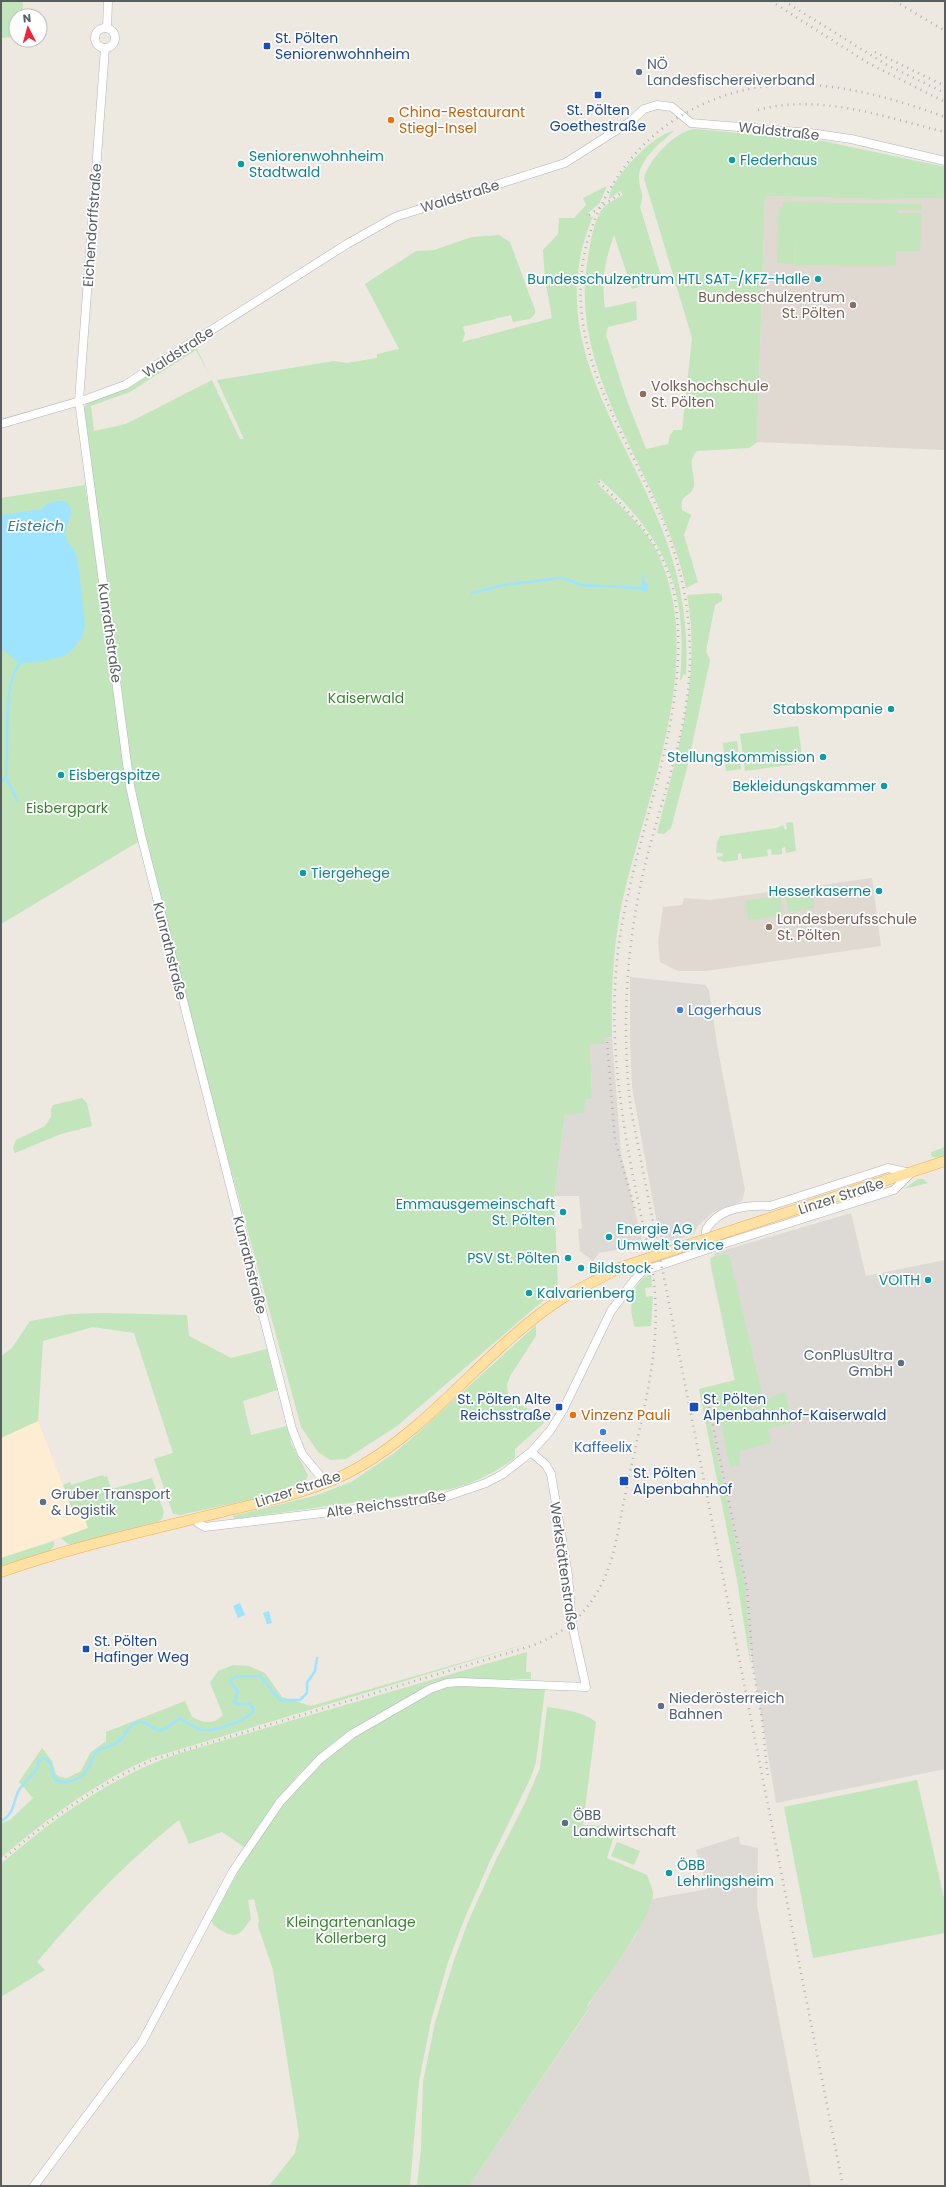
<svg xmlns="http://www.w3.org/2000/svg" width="946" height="2187" viewBox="0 0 946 2187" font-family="Poppins,sans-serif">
	<rect width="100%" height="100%" fill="#ede8e0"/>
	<!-- commercial -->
	<path fill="#feedd3" d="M38 1421 75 1516 83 1514 88 1528 1 1558V1438Z"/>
	<!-- industrial -->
	<g fill="#dddad5">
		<path d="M630 977 705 985 709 990 718 1050 745 1190 742 1201 712 1213 698 1226 694 1234 661 1245 632 1087 630 1040Z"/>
		<path d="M612 1037 621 1154 643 1245 599 1253 593 1261 580 1251 578 1229H582L579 1196H554L565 1114 585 1100 592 1099 590 1044H604V1038Z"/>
		<path d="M851 1213 866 1276 945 1260V1769L776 1803 730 1526 699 1390 735 1381 710 1263 715 1253Z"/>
		<path d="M739 1836 740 1844 758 1848 757 1905 811 2186H469L589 2009 587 2007 636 1935 652 1899 708 1889 696 1850Z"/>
	</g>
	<!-- education -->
	<g fill="#dfd9d1">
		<path d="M765 196 876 199 945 198V450L757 442Z"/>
		<path d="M872 878 881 946 706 971H678L660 962 658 941 663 907 682 905 684 898 710 900Z"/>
	</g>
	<!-- green -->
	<g fill="#c2e5bb" fill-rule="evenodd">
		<path d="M1 1H23L22 16H16V37L1 38Z"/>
		<path d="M696 129 823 141 945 167V198L876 199 765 196 757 442 749 448 697 451C685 463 698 478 693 489 687 499 680 494 682 510L691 515 684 535 698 582 686 588C663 475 566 378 588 258 590 244 593 224 601 211 605 204 616 199 623 195L620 191 609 199C609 181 654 133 674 131 661 142 637 161 639 180 640 193 645 193 640 207L662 279 632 289 614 235C605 261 601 280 605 308L636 301 637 320 608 327 606 335 626 398 646 449 668 444 670 435 674 430H682L692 338 644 178C649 159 676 130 696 129Z"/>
		<path d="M607 186 599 204 588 213 591 217 593 216C543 335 620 422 661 527 680 574 689 623 686 675L683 674 682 679 680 680C688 589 667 540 600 479L597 483C618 505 646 527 659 556 706 660 647 794 623 898 613 944 611 991 612 1037L604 1038 605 1044H590L592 1099 585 1100 584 1113 565 1114 554 1196 558 1288 397 1426 346 1459 330 1460 318 1452 301 1427 223 1140 145 839 134 786 84 407 89 402 127 389 191 347H196L240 439H244L217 380 334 361 347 363 377 358V354L399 349 365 284 416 251 434 250 472 237 499 235 510 242 535 310V314L530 319 513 322 511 315 463 327 465 334 462 342 552 318 545 278 543 250 558 234 559 218H574L586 205 583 198ZM196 350 212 380 126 424 94 431 91 406 130 392Z"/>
		<path d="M783 202 921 204V210H897V213H921L920 251H896V266L796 265 795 207V264L777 263 779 207H783Z"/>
		<path d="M85 485 138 842 1 924V498Z"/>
		<path d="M718 593 722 595V601L715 605 706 651 710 660 688 764 671 828 664 834 657 833C677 753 702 677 687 595Z"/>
		<path d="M798 726 803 763 745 771 740 734Z"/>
		<path d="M737 741 741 769 726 771 723 743Z"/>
		<path d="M791 822 793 823 796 851 786 853 785 847 782 848V854L772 855 771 849 767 850 768 856 742 859 741 853 738 854V860L724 862 717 859V857L723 856 722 853H716L717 842 720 836 777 828 783 825 785 830 787 829 786 823Z"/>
		<path d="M812 892 814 908 788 912 786 896Z"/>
		<path d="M780 896 783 916 748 920 745 901Z"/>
		<path d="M82 1098 87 1103 92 1126 61 1134 15 1153 13 1148 16 1140 45 1126 51 1117V1109L53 1105Z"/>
		<path d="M945 1147V1156L937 1158 931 1156V1152Z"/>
		<path d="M918 1179H923L928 1183 904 1189Z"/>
		<path d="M729 1254 762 1394 750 1400 752 1411 773 1396 785 1392 792 1423 768 1429 771 1443 740 1451 739 1465 730 1467 716 1398 705 1399 745 1587 751 1668 737 1580 699 1389 735 1380 710 1258Z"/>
		<path d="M651 1274 652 1287 645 1288 646 1297 653 1296 651 1326 635 1327C628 1309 630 1282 651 1274Z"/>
		<path d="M103 1313 187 1315 189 1336 231 1358 267 1349 277 1390 243 1401 251 1435 287 1426 291 1443 308 1475 305 1482 253 1499 180 1515 173 1514 154 1459 173 1453 134 1333 93 1327 43 1341 38 1421 1 1438V1356L12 1348 30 1321 70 1314Z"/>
		<path d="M536 1325V1336L510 1376 507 1385 508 1394 515 1402 540 1415 544 1423 515 1449V1458C494 1473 475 1483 451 1489L234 1519 233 1516 314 1496 351 1482 393 1454 411 1439Z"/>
		<path d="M103 1475 104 1477 107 1476 111 1489 152 1478 164 1512 162 1519 157 1522 73 1544H68L61 1538 88 1528 83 1514 75 1517 63 1485 70 1482 71 1485Z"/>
		<path d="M54 1541V1546L49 1552 1 1568V1558Z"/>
		<path d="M530 1643 151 1758C96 1782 46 1819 1 1858V1823L10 1820 33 1798 19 1782 42 1748 52 1761 56 1774 60 1777 67 1778 81 1771 90 1753 106 1741V1732L185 1701 192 1717C204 1723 213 1725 223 1715L210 1683 218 1671 233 1665 249 1666 265 1673 282 1697 311 1706Z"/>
		<path d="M527 1652 526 1672H531V1679H447L428 1686 350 1731 327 1748 298 1775 277 1800 244 1847 222 1832 189 1844 179 1820C124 1864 83 1908 37 1962L45 1970 1 1997V1864C54 1818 111 1777 177 1754Z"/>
		<path d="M460 1686 545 1689 536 1762 531 1777 490 1861 464 1920 448 1962 431 2021 419 2081 410 2186H269L295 2153 299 2135 273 1970 258 1926 259 1920 254 1899 248 1900 251 1919C240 1935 236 1940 219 1929 215 1926 212 1925 212 1920 240 1866 276 1801 323 1761 355 1733 395 1715 432 1693L439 1689Z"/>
		<path d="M547 1707C564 1710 582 1711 596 1722L583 1825 617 1826 607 1858 647 1875C649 1881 652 1887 653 1893 654 1915 601 1986 587 2006L589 2008 469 2186H417L421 2149 423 2082 435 2023 453 1963 468 1922 495 1862 525 1803 540 1768Z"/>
		<path d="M917 1780 945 1902V1933L813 1958 784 1807Z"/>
		<path d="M617 1842 640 1851 634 1865 611 1856Z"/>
	</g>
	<!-- water -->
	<g fill="#9ee4ff">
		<path d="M61 501 66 502C77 513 66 521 65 533L68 542 76 553 78 561 85 625 82 637 71 651 64 656 40 662 19 663 1 648V515L42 509 48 503Z"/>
		<path d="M642 571 644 581 648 584 647 591H642Z"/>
		<path d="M240 1603 245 1615 238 1618 233 1606Z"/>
		<path d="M269 1611 272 1623 267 1624 263 1613Z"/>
	</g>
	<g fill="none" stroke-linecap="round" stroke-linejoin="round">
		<!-- stream -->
		<g stroke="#9ee4ff" stroke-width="2.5">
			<path d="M472 593 499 586 559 578 566 579 581 585 641 588"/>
			<path d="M6 777 17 800"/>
			<path d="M1 782 6 777C10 747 0 682 22 661"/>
			<path d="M1 1821C14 1814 13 1804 18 1792 23 1781 38 1774 39 1761L43 1758 47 1759 50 1763 54 1778C65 1788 83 1778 89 1767 92 1762 93 1756 96 1752 104 1747 114 1746 121 1739 126 1734 128 1726 135 1723 145 1719 150 1728 158 1730 166 1732 173 1721 180 1719 188 1722 193 1728 202 1730 215 1732 248 1720 254 1710L250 1704H236L234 1702 238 1691 230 1682 234 1677 260 1676 280 1700H300L307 1693V1683L315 1671 317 1658"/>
		</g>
		<defs>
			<g id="minor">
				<circle cx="105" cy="38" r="10"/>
				<path d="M107 28 108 1"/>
				<path d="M105 48 79 401 130 786 141 835 292 1429 302 1454 326 1483"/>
				<path d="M1 424 87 399 125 385 347 244 395 217 565 163 631 121 644 109 657 105 672 107 691 123 810 133 851 139 945 161"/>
				<path d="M705 1244C705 1239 705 1232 707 1228 720 1207 748 1205 770 1206L888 1168 910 1173"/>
				<path d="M196 1518 198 1523 205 1527 439 1499 486 1483 503 1474 531 1452 550 1431 563 1410 611 1311 635 1279 643 1271 729 1242 894 1190 910 1174"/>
				<path d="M34 2186 142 2042 233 1871 280 1802 320 1759 352 1734 430 1689 447 1683 460 1682 586 1687 572 1624 568 1575 551 1474 546 1465 531 1452"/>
			</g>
			<g id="major">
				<path d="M736 1229 945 1161"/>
				<path d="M1 1572C72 1547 145 1531 218 1513 266 1501 316 1492 359 1467 436 1423 489 1345 564 1297"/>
			</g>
		</defs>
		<!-- minor casing -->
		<use href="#minor" stroke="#b1b5b8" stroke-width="9"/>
		<!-- major casing -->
		<use href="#major" stroke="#f4ac51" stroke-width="11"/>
		<!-- minor -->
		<use href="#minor" stroke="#fff" stroke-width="8"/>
		<!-- major -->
		<use href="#major" stroke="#ffe1a3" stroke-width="10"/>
		<!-- rail -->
		<g stroke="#b0b1b2" stroke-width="2.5" stroke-dasharray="1 5" stroke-linecap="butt">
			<path d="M771 1 868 63 945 102"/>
			<path d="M784 1 887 65 945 93"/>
			<path d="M895 1 945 31"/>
			<path d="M875 52 945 86"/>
			<path d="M758 110C820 93 884 117 945 132"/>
			<path d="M589 215 621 193"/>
			<path d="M607 1042 615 1140 635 1209"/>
			<path d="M709 1407 747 1588 753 1668 762 1719 768 1778"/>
			<path d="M1 1861C46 1821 97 1785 152 1760L531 1646C562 1635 585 1616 600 1587 616 1558 619 1522 626 1491 639 1426 660 1360 655 1294 653 1261 643 1228 637 1196 622 1122 610 1048 616 972 625 846 694 726 675 599 667 547 633 516 598 481"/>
			<path d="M843 2186 631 1110C621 1028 626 945 645 865 662 796 690 727 690 656 690 615 683 575 669 537 628 428 543 332 599 210 615 175 639 144 670 123 757 63 852 83 945 117"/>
		</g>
		<defs>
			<path id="major-bridge" d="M564 1297 619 1268 736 1229"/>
		</defs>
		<!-- major-bridge casing -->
		<use href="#major-bridge" stroke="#f4ac51" stroke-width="11" stroke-linecap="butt"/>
		<!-- major-bridge -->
		<use href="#major-bridge" stroke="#ffe1a3" stroke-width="10"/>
	</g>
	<!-- markers -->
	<g fill="#1a4fb4" stroke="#fff" stroke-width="1.5">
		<rect x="263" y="42" width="8" height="8" rx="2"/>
		<rect x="594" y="91" width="8" height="8" rx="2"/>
		<rect x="555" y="1403" width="8" height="8" rx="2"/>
		<rect x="689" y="1402" width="10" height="10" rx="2"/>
		<rect x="619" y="1476" width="10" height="10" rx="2"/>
		<rect x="82" y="1645" width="8" height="8" rx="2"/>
	</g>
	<g fill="#5c6f8a" stroke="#fff" stroke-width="1.5">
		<circle cx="639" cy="72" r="4"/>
		<circle cx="901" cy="1363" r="4"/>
		<circle cx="43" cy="1502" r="4"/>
		<circle cx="661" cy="1706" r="4"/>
		<circle cx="565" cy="1823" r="4"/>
	</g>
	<g fill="#e8710a" stroke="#fff" stroke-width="1.5">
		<circle cx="391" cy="120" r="4"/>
		<circle cx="573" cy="1415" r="4"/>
	</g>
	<g fill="#0f9aa8" stroke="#fff" stroke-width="1.5">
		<circle cx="732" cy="160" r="4"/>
		<circle cx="241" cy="164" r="4"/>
		<circle cx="818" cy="279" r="4"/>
		<circle cx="891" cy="709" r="4"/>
		<circle cx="823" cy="757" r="4"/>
		<circle cx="61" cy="775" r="4"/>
		<circle cx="884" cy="786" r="4"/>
		<circle cx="303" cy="873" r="4"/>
		<circle cx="879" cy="891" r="4"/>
		<circle cx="563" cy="1212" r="4"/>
		<circle cx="609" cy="1237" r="4"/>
		<circle cx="568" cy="1258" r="4"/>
		<circle cx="581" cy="1268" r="4"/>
		<circle cx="928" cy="1280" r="4"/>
		<circle cx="529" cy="1293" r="4"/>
		<circle cx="669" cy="1873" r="4"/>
	</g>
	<g fill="#8d6e63" stroke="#fff" stroke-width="1.5">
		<circle cx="853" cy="305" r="4"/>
		<circle cx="643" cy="394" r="4"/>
		<circle cx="769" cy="927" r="4"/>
	</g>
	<g fill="#3f7fe0" stroke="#fff" stroke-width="1.5">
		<circle cx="680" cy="1010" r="4"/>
		<circle cx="603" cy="1432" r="4"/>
	</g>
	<g text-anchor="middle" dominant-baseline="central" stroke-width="3.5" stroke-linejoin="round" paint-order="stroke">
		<!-- transit labels -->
		<g font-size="14" fill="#164399" stroke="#fff" text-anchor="start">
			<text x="275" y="38">St. Pölten<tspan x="275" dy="16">Seniorenwohnheim</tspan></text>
			<text x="598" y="110" text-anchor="middle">St. Pölten<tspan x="598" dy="16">Goethestraße</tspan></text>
			<text x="551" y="1399" text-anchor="end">St. Pölten Alte<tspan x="551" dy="16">Reichsstraße</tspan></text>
			<text x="703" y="1399">St. Pölten<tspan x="703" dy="16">Alpenbahnhof-Kaiserwald</tspan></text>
			<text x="633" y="1473">St. Pölten<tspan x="633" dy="16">Alpenbahnhof</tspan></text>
			<text x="94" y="1641">St. Pölten<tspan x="94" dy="16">Hafinger Weg</tspan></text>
		</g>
		<!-- service labels -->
		<g font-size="14" fill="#4e5e75" stroke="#fff" text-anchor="start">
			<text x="647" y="64">NÖ<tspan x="647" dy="16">Landesfischereiverband</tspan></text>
			<text x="893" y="1355" text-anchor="end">ConPlusUltra<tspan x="893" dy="16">GmbH</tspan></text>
			<text x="51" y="1494">Gruber Transport<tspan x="51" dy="16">&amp; Logistik</tspan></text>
			<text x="669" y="1698">Niederösterreich<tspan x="669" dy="16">Bahnen</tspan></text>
			<text x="573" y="1815">ÖBB<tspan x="573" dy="16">Landwirtschaft</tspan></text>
		</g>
		<!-- food labels -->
		<g font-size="14" fill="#c56008" stroke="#fff" text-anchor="start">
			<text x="399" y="112">China-Restaurant<tspan x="399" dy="16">Stiegl-Insel</tspan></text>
			<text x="581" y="1415">Vinzenz Pauli</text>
		</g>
		<!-- street labels -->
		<g font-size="14" fill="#595e62" stroke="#fff">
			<text transform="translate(779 131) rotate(6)">Waldstraße</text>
			<text transform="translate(460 196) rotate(-17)">Waldstraße</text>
			<text transform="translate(92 225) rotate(-86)">Eichendorffstraße</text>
			<text transform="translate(178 352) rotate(-33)">Waldstraße</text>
			<text transform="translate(110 633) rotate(82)">Kunrathstraße</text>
			<text transform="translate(170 951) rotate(76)">Kunrathstraße</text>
			<text transform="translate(841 1196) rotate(-18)">Linzer Straße</text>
			<text transform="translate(250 1265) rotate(76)">Kunrathstraße</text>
			<text transform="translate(298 1489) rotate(-18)">Linzer Straße</text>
			<text transform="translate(386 1504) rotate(-8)">Alte Reichsstraße</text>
			<text transform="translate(564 1566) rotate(82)">Werkstättenstraße</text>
		</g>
		<!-- culture labels -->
		<g font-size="14" fill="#0d838f" stroke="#fff" text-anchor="start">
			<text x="249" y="156">Seniorenwohnheim<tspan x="249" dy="16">Stadtwald</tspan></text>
			<text x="740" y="160">Flederhaus</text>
			<text x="810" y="279" text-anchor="end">Bundesschulzentrum HTL SAT-/KFZ-Halle</text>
			<text x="883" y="709" text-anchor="end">Stabskompanie</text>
			<text x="815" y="757" text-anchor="end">Stellungskommission</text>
			<text x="69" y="775">Eisbergspitze</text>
			<text x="876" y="786" text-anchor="end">Bekleidungskammer</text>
			<text x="311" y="873">Tiergehege</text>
			<text x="871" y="891" text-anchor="end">Hesserkaserne</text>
			<text x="555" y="1204" text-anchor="end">Emmausgemeinschaft<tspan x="555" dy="16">St. Pölten</tspan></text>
			<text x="617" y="1229">Energie AG<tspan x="617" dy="16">Umwelt Service</tspan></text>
			<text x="560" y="1258" text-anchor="end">PSV St. Pölten</text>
			<text x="589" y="1268">Bildstock</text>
			<text x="920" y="1280" text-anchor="end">VOITH</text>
			<text x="537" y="1293">Kalvarienberg</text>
			<text x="677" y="1865">ÖBB<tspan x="677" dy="16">Lehrlingsheim</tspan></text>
		</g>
		<!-- education labels -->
		<g font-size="14" fill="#785e54" stroke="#fff" text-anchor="start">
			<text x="845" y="297" text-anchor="end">Bundesschulzentrum<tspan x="845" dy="16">St. Pölten</tspan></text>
			<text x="651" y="386">Volkshochschule<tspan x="651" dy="16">St. Pölten</tspan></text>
			<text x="777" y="919">Landesberufsschule<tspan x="777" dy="16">St. Pölten</tspan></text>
		</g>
		<!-- park labels -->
		<g font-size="14" fill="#3a8131" stroke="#fff">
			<text x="366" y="698">Kaiserwald</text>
			<text x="67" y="808">Eisbergpark</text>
			<text x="351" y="1922">Kleingartenanlage<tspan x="351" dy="16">Kollerberg</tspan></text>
		</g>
		<!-- shop labels -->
		<g font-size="14" fill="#366cbe" stroke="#fff" text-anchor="start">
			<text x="688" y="1010">Lagerhaus</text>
			<text x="603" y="1447" text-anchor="middle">Kaffeelix</text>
		</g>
		<!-- water labels -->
		<g font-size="15" font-style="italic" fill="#357ba1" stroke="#fff">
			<text x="36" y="525">Eisteich</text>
		</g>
	</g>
	<!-- border -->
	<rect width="946" height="2187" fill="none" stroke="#595e62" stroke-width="4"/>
	<!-- north arrow -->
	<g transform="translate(28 28) rotate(354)"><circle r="19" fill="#ffffff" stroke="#bdbfc0"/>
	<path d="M0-3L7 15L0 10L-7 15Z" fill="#ed2637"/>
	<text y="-6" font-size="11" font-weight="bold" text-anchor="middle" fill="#595e62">N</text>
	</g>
</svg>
